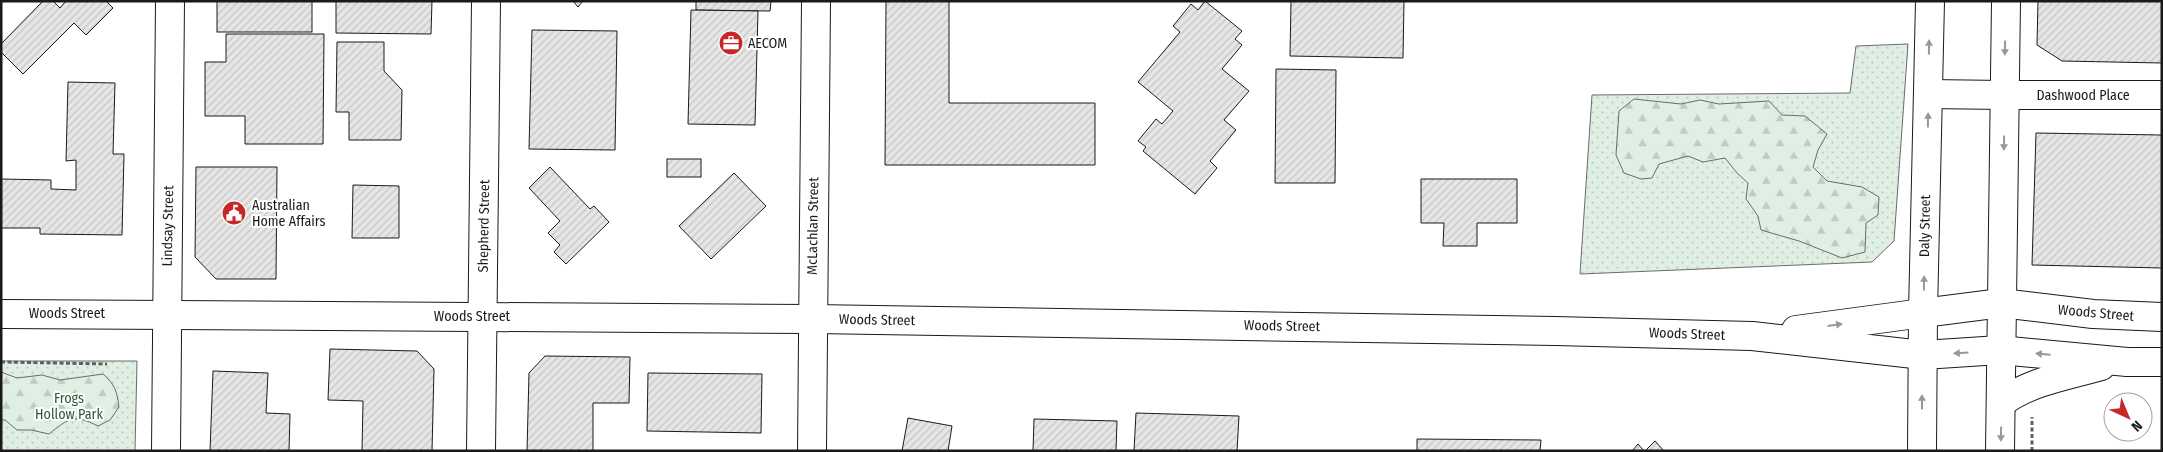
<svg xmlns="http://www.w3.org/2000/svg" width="2163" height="452" viewBox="0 0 2163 452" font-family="'Fira Sans Condensed',sans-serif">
	<defs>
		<pattern id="grass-dots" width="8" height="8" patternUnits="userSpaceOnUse" patternTransform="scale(1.25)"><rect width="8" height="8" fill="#e0efe3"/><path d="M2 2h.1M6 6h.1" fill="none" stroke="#c0ccc2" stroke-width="1.8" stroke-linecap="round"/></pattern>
		<pattern id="forest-firs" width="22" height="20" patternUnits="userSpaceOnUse" patternTransform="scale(1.25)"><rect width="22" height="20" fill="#e0efe3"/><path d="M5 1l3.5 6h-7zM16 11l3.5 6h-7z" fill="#c0ccc2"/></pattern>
		<pattern id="building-hatch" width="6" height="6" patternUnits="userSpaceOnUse" patternTransform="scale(1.25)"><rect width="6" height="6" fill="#e6e6e6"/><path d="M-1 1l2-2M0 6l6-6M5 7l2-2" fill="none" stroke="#c5c5c5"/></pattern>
	</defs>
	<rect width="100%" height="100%" fill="#fff"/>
	<!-- grass -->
	<g fill="url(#grass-dots)" stroke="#6a6a6a">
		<path d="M1908 44 1894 241 1872 262 1580 274 1592 95 1850 93 1856 46Z"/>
		<path d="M1 361H137L135 451H1Z"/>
	</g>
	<!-- forest -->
	<g fill="url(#forest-firs)" stroke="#6a6a6a">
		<path d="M1634 99 1681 104 1700 100 1719 104 1769 101 1782 115 1805 116 1827 134 1818 150 1813 167 1827 181 1862 187 1879 197 1878 215 1866 223 1865 252 1842 258 1799 241 1761 230 1758 216 1746 199 1748 183 1737 173 1725 158 1703 162 1688 156 1659 164 1652 178 1641 179 1624 173 1616 155 1619 111Z"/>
		<path d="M1 372 17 378 42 375 60 380 103 374C115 384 117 392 119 407L110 420 98 426C74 414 69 418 49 434L31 430H17L5 420H1Z"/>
	</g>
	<!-- building -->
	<g fill="url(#building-hatch)" stroke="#1a1a1a">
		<path d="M43 1H53L60 8 66 1H106L113 8 86 35 74 23 23 74 1 52V44Z"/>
		<rect x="217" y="1" width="95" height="31"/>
		<path d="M336 1H432L431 34 336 33Z"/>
		<path d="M573 1H583L578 7Z"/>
		<path d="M696 1H771L770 11 696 10Z"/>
		<path d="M886 1H949V103H1095V165H885Z"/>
		<path d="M1205 1 1242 31 1235 39 1242 45 1222 69 1249 91 1224 120 1236 130 1210 161 1217 168 1195 194 1143 151 1146 147 1138 141 1156 119 1162 124 1173 111 1138 82 1180 32 1173 26 1191 4 1198 10Z"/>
		<path d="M1291 1H1404L1403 58 1290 56Z"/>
		<path d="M2038 1H2162V63L2062 61 2037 45Z"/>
		<path d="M691 10 758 11 755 125 688 124Z"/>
		<path d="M532 30 617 31 615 150 529 149Z"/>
		<path d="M226 34H324L323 144H245V116H205V62H226Z"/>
		<path d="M337 42H384V71L402 90 401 140H349V112H336Z"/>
		<path d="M1276 69 1336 70 1335 183H1275Z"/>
		<path d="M68 82 115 83 113 154H124L122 235 40 234V228H1V179L51 180V189L76 190V160L66 161Z"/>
		<path d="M2036 133 2162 135V268L2032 265Z"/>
		<rect x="667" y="159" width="34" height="18"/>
		<path d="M196 167H277L276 279H216L195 257Z"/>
		<path d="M550 167 590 209 594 206 609 222 566 264 554 252 560 245 548 233 560 221 529 188Z"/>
		<path d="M734 173 766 206 711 259 679 226Z"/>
		<path d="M1421 179H1517V223H1477V246H1443L1444 223H1421Z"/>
		<path d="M353 185 399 186V238H352Z"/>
		<path d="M330 349 417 351 434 369 432 451H362L363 401 328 400Z"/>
		<path d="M545 356 630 357 629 403H593V451H527L529 373Z"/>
		<path d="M213 371 268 373 266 413 290 414 289 451H210Z"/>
		<path d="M648 373 762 374 761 433 647 431Z"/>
		<path d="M1136 413 1239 416 1237 451H1134Z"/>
		<path d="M908 418 952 426 948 451H902Z"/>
		<path d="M1034 419 1117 421 1116 451H1033Z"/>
		<path d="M1417 439 1541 440 1540 451H1417Z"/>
		<path d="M1655 441 1664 451H1645Z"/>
		<path d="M1638 444 1644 451H1632Z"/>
	</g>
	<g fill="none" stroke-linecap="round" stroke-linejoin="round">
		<defs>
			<g id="minor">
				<path d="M2005 95H2162"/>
				<path d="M2001 303 2093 314 2162 317"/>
				<path d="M1 314 813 319 1555 331 1752 336 1923 355"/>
				<path d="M1796 330 1923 313"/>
				<path d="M2000 350 2127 362H2162"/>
				<path d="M2001 403C2030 381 2067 376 2101 366"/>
				<path d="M166 451 170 1"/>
				<path d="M481 451 486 1"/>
				<path d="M812 451 816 1"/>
			</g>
			<g id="major">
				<path d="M1928 94 2005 95"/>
				<path d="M1923 313 2001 303"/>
				<path d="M1923 355 2000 350"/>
				<path d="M1922 451 1923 313 1930 1"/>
				<path d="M2000 451 2006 1"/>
			</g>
		</defs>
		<!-- minor casing -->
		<use href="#minor" stroke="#1a1a1a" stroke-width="30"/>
		<!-- major casing -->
		<use href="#major" stroke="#1a1a1a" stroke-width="30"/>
		<!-- path -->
		<g stroke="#5f5f5f" stroke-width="3" stroke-dasharray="4 2.5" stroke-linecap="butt">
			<path d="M1 362 107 364"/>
			<path d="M2032 451V417"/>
		</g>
		<!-- minor -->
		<use href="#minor" stroke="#fff" stroke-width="28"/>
		<!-- major -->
		<use href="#major" stroke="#fff" stroke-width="28"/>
	</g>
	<!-- one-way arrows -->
	<defs><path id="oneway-solid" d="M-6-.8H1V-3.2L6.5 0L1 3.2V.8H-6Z" transform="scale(1.25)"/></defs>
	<g fill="#989898">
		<use href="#oneway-solid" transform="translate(1929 47) rotate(-89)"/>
		<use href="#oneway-solid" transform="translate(2005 48) rotate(91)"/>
		<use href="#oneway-solid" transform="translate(1928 120) rotate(-89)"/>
		<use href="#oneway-solid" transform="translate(2004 143) rotate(91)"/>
		<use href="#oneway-solid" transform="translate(1924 283) rotate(-89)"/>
		<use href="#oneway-solid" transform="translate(1835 325) rotate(-8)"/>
		<use href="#oneway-solid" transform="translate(1961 353) rotate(177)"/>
		<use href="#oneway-solid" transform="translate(2043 354) rotate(-175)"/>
		<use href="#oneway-solid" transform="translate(1922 402) rotate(-90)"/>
		<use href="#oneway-solid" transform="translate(2001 434) rotate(91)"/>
	</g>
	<!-- icons -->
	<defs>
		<symbol id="office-disc" viewBox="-11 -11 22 22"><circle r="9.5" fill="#c62828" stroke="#fff"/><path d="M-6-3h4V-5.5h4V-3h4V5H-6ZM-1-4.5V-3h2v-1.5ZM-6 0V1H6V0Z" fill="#fff"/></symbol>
		<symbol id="civic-disc" viewBox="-11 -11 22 22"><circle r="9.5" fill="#c62828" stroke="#fff"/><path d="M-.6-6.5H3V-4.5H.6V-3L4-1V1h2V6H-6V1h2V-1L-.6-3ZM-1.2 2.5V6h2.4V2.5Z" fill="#fff"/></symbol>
	</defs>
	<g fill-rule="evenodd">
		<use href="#office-disc" x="717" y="29" width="28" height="28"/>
		<use href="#civic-disc" x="220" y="199" width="28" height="28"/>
	</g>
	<g text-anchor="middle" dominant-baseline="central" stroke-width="4" stroke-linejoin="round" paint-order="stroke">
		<!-- poi labels -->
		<g font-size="14" fill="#1a1a1a" stroke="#fff" text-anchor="start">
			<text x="748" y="43">AECOM</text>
			<text x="252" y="205">Australian<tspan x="252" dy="16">Home Affairs</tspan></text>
		</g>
		<!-- street labels -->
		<g font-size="14" fill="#1a1a1a" stroke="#fff">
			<text x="2083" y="95">Dashwood Place</text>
			<text transform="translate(168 226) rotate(-89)">Lindsay Street</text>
			<text transform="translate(484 226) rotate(-89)">Shepherd Street</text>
			<text transform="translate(813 226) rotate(-89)">McLachlan Street</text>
			<text transform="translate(1925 226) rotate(-89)">Daly Street</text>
			<text x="67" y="313">Woods Street</text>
			<text transform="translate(2096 313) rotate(5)">Woods Street</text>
			<text x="472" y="316">Woods Street</text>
			<text transform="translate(877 320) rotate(1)">Woods Street</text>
			<text transform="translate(1282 326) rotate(1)">Woods Street</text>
			<text transform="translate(1687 334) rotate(2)">Woods Street</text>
		</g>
		<!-- park labels -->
		<g font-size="14" fill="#2b5a34" stroke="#fff">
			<text x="69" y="398">Frogs<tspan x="69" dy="16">Hollow Park</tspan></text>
		</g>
	</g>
	<!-- border -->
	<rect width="2163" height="452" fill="none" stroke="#1a1a1a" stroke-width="5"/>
	<!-- north arrow -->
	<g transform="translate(2128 417) rotate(136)"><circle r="24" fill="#ffffff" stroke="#a3a3a3"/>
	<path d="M0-4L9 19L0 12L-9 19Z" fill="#c62828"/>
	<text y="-8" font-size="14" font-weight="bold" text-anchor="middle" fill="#1a1a1a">N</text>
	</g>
</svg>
